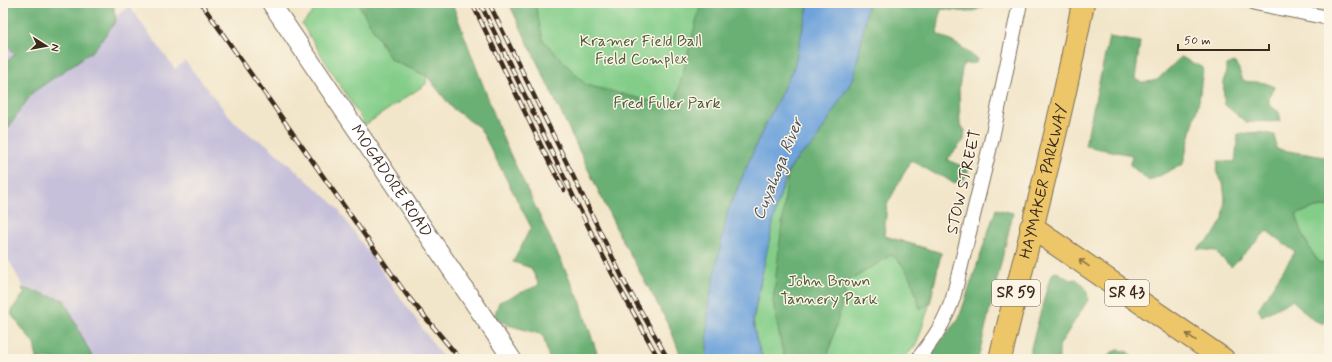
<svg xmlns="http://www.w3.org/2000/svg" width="1332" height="362" viewBox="0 0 1332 362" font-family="Mynerve,sans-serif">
	<rect width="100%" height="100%" fill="#fcf5e5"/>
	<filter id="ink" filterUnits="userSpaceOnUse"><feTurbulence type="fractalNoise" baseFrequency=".025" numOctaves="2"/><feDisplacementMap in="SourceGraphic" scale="8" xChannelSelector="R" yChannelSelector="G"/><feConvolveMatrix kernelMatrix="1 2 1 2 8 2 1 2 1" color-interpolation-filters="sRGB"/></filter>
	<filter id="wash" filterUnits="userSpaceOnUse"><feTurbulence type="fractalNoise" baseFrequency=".012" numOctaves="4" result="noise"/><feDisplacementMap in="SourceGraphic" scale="16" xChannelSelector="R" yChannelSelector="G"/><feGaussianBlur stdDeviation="0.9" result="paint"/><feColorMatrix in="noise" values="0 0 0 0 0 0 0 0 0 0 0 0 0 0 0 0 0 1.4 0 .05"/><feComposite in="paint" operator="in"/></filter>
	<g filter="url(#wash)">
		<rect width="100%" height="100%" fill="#f2e6ca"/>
		<!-- industrial -->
		<path fill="#c6c0da" d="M3 3H113L116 16 129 6 175 69 185 61 234 122 253 137 265 143 335 205 444 359H61L10 262 3 260Z"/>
		<!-- green -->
		<g fill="#83cd89" stroke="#5f7c54">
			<path d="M321 3H358L391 60 427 76 426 84 365 125 302 24Z"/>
			<path d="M509 3H809L620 236Z"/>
			<path d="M788 171 849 225 941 253 930 303 917 343 904 359H763L756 339 753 321 767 247 777 205Z"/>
			<path d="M1329 206V260L1320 263 1307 246 1296 215 1310 209Z"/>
		</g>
		<!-- forest -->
		<g fill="#6ab075" stroke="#526d4a">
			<path d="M3 3H113L116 21 94 50 32 93 6 131 3 132V65L15 54 3 40Z"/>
			<path d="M358 3H452L504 141 581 303 586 320 599 359H549L543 335 508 325 494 317 499 302 539 285 531 268 513 262 531 227 480 128 452 108 427 76 391 60Z"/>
			<path d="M509 3H535L543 40 586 85 674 107 701 3H809L794 67 759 138 728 210 707 359H682L669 325 620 236Z"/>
			<path d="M867 3H993L976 10 968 12 941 9 937 34 960 46 977 59 976 63 963 64 959 88 960 125 965 130 964 140 947 160 967 168 968 172 963 181 953 183 944 177 935 174 911 160 887 205 884 236 941 253 930 303 920 309C914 289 910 267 891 255L848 282 827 359H785L782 349 773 302 788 171 800 155 813 145 854 77 865 22Z"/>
			<path d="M1109 37 1140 42 1135 79 1142 83 1157 80 1181 57 1203 68 1199 101 1183 164 1149 181 1130 165 1132 155 1085 146Z"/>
			<path d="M1234 62C1241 69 1239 74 1244 81 1256 83 1262 80 1274 87L1269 99V105L1279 112 1281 121C1268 123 1260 120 1247 123L1225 105C1222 89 1224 81 1227 65Z"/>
			<path d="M1260 132 1275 135 1276 149 1325 157 1329 149V206L1310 209 1296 215C1303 235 1307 247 1320 263L1329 260V317L1324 324 1313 320 1292 300 1262 316 1258 309 1295 252 1267 231 1231 267 1215 251 1197 249 1213 236 1223 219 1225 198 1223 183 1217 174 1218 161 1235 162 1238 134Z"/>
			<path d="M996 209 1013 213 978 359H927L959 318Z"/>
			<path d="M1057 272 1070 280 1076 279 1082 284 1087 290 1088 300 1059 346V359H1028L1048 284 1053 273Z"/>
			<path d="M22 288 64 300 93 359H37L34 344 11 314 13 308 23 295H25Z"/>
			<path d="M1119 350 1128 352 1134 359H1105L1112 352Z"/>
		</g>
		<!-- water -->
		<path fill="#6ea3db" stroke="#54667c" d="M809 3H867L865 22 854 77 813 145 800 155 788 171 777 205 759 289 753 320 756 339 763 359H707L708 306 728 210 759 138 794 67Z"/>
	</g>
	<g filter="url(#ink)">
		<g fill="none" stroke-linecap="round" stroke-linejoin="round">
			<defs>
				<g id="minor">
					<path d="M1255 3 1329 18"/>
					<path d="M918 359C934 338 944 324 953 298L992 138 1020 3"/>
				</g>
				<g id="tertiary">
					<path id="s1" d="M271 3 512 359"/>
				</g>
				<g id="primary">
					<path d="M1031 227 1223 359"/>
					<path id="s2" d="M1000 359C1028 240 1061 123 1083 3"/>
				</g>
			</defs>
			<!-- minor casing -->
			<use href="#minor" stroke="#7b6c5a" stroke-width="16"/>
			<!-- tertiary casing -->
			<use href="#tertiary" stroke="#7b6c5a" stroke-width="20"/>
			<!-- primary casing -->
			<use href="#primary" stroke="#7b6c5a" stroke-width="24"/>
			<!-- minor -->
			<use href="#minor" stroke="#fff" stroke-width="14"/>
			<!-- tertiary -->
			<use href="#tertiary" stroke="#fff" stroke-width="18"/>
			<!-- primary -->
			<use href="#primary" stroke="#ecc669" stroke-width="22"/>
			<defs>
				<g id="rail">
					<path d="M201 3 406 294 460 359"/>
					<path d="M472 3 550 164 564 190"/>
					<path d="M480 3C529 101 573 201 625 298 637 318 647 339 659 359"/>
					<path d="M489 3 625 283 668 359"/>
				</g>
			</defs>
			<!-- rail casing -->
			<use href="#rail" stroke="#3b2a1e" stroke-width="4.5"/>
			<!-- rail -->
			<use href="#rail" stroke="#fcf5e5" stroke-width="3" stroke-dasharray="9" stroke-linecap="butt"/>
		</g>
		<!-- one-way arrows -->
		<defs><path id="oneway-shaft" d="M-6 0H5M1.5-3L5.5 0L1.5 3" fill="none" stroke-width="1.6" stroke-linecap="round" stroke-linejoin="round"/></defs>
		<g stroke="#8b7040">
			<use href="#oneway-shaft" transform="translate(1084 263) rotate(-146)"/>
			<use href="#oneway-shaft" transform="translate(1191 337) rotate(-145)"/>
		</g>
	</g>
	<g text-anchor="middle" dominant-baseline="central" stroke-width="3" stroke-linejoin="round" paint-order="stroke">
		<!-- shield labels -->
		<g fill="#fcf5e5" stroke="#75675a" stroke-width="1">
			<rect x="992" y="280" width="48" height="26" rx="3"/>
			<rect x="1105" y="280" width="44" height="26" rx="3"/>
		</g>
		<g font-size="15" font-weight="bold" fill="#3b2a1e">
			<text x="1016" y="293">SR 59</text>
			<text x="1127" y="293">SR 43</text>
		</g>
		<!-- park labels -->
		<g font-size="16" fill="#515b3e" stroke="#fcf5e5">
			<text x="641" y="41">Kramer Field Ball<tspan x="641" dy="18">Field Complex</tspan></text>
			<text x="667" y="103">Fred Fuller Park</text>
			<text x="829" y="281">John Brown<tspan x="829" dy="18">Tannery Park</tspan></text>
		</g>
		<!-- street labels -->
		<g font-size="16" fill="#3b2a1e" stroke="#fcf5e5">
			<text stroke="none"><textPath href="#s1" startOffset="215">MOGADORE ROAD</textPath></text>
			<text stroke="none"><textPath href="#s2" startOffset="183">HAYMAKER PARKWAY</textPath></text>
			<text transform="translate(964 182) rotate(-77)">STOW STREET</text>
		</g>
		<!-- water labels -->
		<g font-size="17" font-style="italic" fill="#4d5460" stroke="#fcf5e5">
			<text transform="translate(778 169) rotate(-68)">Cuyahoga River</text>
		</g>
	</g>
	<!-- margin -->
	<rect width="1332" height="362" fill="none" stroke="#fcf5e5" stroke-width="16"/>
	<!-- north arrow -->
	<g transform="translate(46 46) rotate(101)" stroke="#fcf5e5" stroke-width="3" paint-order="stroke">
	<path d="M0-3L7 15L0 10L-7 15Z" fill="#3b2a1e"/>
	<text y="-6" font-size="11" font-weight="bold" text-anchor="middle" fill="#3b2a1e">N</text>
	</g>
	<!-- scale -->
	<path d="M1178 44v6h91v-6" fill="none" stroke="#3b2a1e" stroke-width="2"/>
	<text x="1184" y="44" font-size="12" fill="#3b2a1e" stroke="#fcf5e5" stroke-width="3" paint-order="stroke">50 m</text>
</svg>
